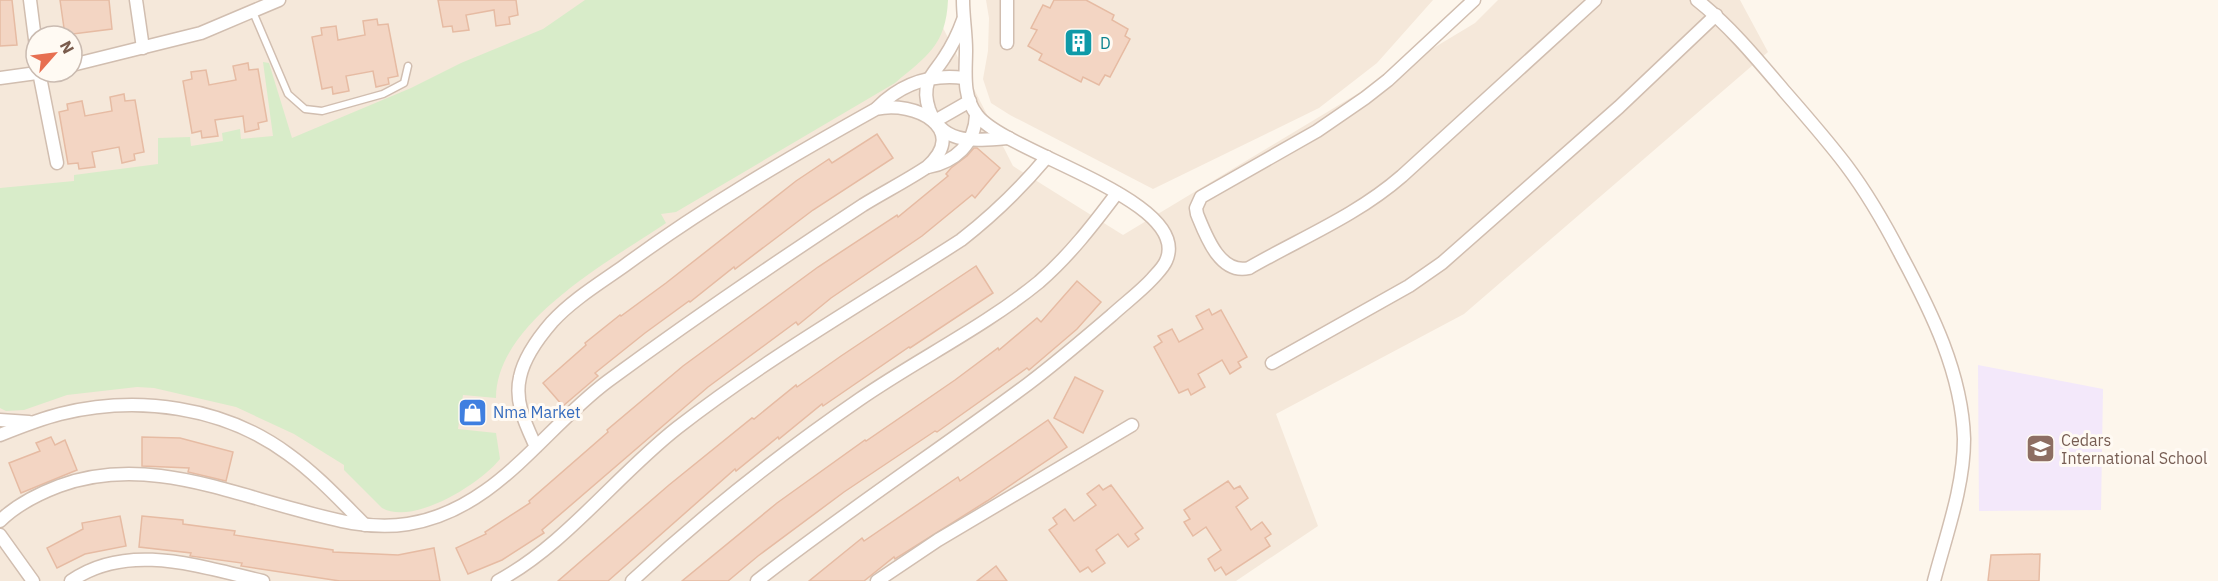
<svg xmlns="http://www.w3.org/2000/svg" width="2218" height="581" viewBox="0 0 2218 581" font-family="'IBM Plex Sans',sans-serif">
	<rect width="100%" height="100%" fill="#fdf6ec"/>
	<!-- residential -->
	<g fill="#f5e8da" fill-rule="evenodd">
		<path d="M0 0H934L939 20 1013 166 1123 235 1475 23 1498 0H1740L1768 52 1464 314 1276 414 1318 526 1236 581H0ZM36 36H72V72H36Z"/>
		<path d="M986 0H1433L1377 63 1319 108 1153 189 1010 115 991 103 983 79 988 51 989 18Z"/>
	</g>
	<!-- education -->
	<path fill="#f3e8fa" d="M1978 365 2103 389 2101 510 1979 511Z"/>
	<!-- green -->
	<path fill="#d8ecc9" d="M585 0H948C946 45 927 56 895 83L676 212 661 214 666 223C610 261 496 322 496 398L463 395 458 429 496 433 500 459C480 484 413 526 382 508L344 470V465L294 434 236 407 154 388 137 387 67 395 24 410 6 411 0 408V188L74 181V175L158 164V138L190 137 191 146 223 141 222 133 240 129 241 139 273 136 263 62 269 63 292 138 411 88 461 63 543 29Z"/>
	<!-- building -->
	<g fill="#f3d5c3" stroke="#e6bba3" stroke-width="1.5">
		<path d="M0 0H12L17 45 0 46Z"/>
		<path d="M60 0H109L112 29 65 35Z"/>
		<path d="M438 0H516L518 15 509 17 510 24 496 26 494 10 466 15 469 30 453 32 452 26 443 27Z"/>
		<path d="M1054 0H1086L1114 15 1112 20 1128 29 1125 36 1130 39 1110 77 1105 75 1099 85 1083 77 1081 82 1039 60 1042 54 1028 46 1037 30 1031 28 1043 5 1050 8Z"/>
		<path d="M377 19 378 25 388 24 398 76 388 78 389 84 376 87 373 71 346 76 349 91 333 94 332 87 322 89 312 37 322 35 321 28 336 26 338 40 365 35 363 21Z"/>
		<path d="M248 63 249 70 258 69 267 121 258 123 259 129 245 132 243 116 215 120 218 136 202 138 201 131 192 133 183 81 192 79 191 72 206 70 209 85 236 80 233 66Z"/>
		<path d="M124 94 125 101 135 100 144 152 134 154 135 160 122 163 119 147 92 152 95 167 79 169 78 163 68 164 59 112 68 110 67 104 82 101 85 116 112 111 110 97Z"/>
		<path d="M877 134 893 158 813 210 735 269 734 267 690 302 689 301 645 333 595 373 598 376 563 406 543 383 586 345 585 343 620 315 621 316 666 283 796 181 829 159 832 163Z"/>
		<path d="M974 148H977L1000 168 975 198 972 195 922 236 831 298 798 325 796 322 708 387 542 530 544 533 502 560 468 574 456 548 486 534 485 532 530 503 529 501 608 432 607 430 683 366 818 267 897 215 898 217 948 176 946 174 951 168 967 156Z"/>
		<path d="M976 266 993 293 910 348 909 347 823 406 822 404 779 439 778 437 736 471 735 469 608 581H558L669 485 752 418 754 419 796 385 797 387 841 356Z"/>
		<path d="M1077 281 1101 302 1077 329 1029 370 1027 368 937 432 935 431 844 492 758 556 728 581H682L777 503 865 440 866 441 955 380 998 348 999 350 1037 318 1041 322Z"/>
		<path d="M1209 309 1212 315 1221 310 1247 357 1238 362 1241 367 1230 374 1222 360 1198 374 1205 387 1191 395 1188 389 1179 393 1154 347 1162 342 1158 336 1172 329 1179 342 1203 329 1196 316Z"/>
		<path d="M1075 377 1103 391 1083 433 1054 418Z"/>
		<path d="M1048 420 1067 447 987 501 895 559 894 557 864 581H809L862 538 864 541 958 477 960 481Z"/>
		<path d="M51 437 55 445 65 440 77 470 21 493 9 463 40 451 36 443Z"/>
		<path d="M142 437 180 438 233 452 226 481 188 472 189 468 142 466Z"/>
		<path d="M1228 481 1234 489 1240 486 1248 498 1236 507 1251 530 1262 522 1271 534 1265 538 1270 546 1226 575 1221 567 1215 571 1208 559 1221 550 1206 527 1193 536 1184 522 1190 519 1184 510Z"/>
		<path d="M1099 485 1103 490 1111 485 1143 528 1135 534 1139 539 1128 547 1118 534 1096 550 1105 563 1092 572 1088 567 1080 572 1049 530 1057 524 1053 518 1065 509 1074 521 1096 505 1087 494Z"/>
		<path d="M120 516 126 546 85 554 57 568 47 548 83 529 82 523Z"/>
		<path d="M142 516 183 520V524L235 531 234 535 333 550V552L398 555 434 548 440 581H340L241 566 242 563 190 556 191 553 139 547Z"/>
		<path d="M2040 554 2039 581H1988L1991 555Z"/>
		<path d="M996 566 1007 581H977Z"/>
	</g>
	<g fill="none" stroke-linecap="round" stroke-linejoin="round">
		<defs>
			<path id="lane" d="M253 12 288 94 305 109 322 111 383 94 404 83 408 66"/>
			<g id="street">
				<path d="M30 0 36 47"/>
				<path d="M136 0 143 48"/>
				<path d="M1474 0 1388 80 1365 98 1317 131 1201 197 1196 208 1197 214C1206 236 1220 275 1249 268 1301 238 1356 216 1402 176L1595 0"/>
				<path d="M1697 0C1731 27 1757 59 1785 92 1806 116 1827 140 1846 165 1867 193 1885 224 1901 255 1931 311 1962 373 1964 439 1964 487 1946 535 1934 581"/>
				<path d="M963 20C958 34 952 46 944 58 939 66 932 73 928 82 925 91 926 100 929 109 943 147 977 140 1009 138"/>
				<path d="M1007 43V0"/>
				<path d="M72 65 201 33 279 0"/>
				<path d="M39 72 57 163"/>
				<path d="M0 78 44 72"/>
				<path d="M877 108C901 84 931 74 964 78"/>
				<path d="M935 121 970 101"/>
				<path d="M928 167C955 162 975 144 976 115"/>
				<path d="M1272 363 1409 286 1442 263 1619 107 1716 15"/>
				<path d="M0 420 29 422"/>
				<path d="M0 435C20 427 40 419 60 414 137 395 223 406 288 454 316 474 340 500 365 525"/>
				<path d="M0 521C16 505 38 494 59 486 140 456 219 489 298 510 334 520 370 530 408 524 496 510 542 430 608 381 691 320 776 262 863 205 884 192 906 181 927 167 970 129 915 100 876 109 790 157 704 207 624 266 600 283 572 300 552 322 539 337 524 358 520 377 514 402 526 425 536 447"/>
				<path d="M0 535 33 581"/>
				<path d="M71 581C128 541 201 567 263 581"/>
				<path d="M498 581C565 545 616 476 677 428 767 358 865 302 961 240 993 215 1021 188 1047 157"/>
				<path d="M632 581C703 515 780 454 860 399 918 359 984 327 1039 282 1069 256 1093 225 1117 193"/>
				<path d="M757 581C845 512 938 451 1028 384 1057 362 1084 339 1112 315 1125 303 1140 292 1152 279 1157 273 1163 268 1166 261 1194 200 1005 153 977 115 962 96 966 72 966 50 966 33 963 17 963 0"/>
				<path d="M877 581 938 540 1132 425"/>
			</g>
		</defs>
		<!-- lane casing -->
		<use href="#lane" stroke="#d1beb0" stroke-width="9"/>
		<!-- street casing -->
		<use href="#street" stroke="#d1beb0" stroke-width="15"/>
		<!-- lane -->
		<use href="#lane" stroke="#fff" stroke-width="6"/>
		<!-- street -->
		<use href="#street" stroke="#fff" stroke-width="12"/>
	</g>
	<!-- icons -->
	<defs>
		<symbol id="building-square" viewBox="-11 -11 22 22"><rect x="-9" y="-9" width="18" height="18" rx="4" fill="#0f9aa8" stroke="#fffaf3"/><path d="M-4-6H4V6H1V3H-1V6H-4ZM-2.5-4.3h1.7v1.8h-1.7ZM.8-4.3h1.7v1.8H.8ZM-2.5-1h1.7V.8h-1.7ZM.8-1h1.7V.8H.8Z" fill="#fff"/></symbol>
		<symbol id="shop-square" viewBox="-11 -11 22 22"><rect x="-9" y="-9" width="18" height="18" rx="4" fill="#3f7fe0" stroke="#fffaf3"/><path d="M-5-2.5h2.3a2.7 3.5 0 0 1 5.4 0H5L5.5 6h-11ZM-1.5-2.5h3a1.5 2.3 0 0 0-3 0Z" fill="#fff"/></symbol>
		<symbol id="school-square" viewBox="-11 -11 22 22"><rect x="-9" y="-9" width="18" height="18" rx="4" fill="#8d6e63" stroke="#fffaf3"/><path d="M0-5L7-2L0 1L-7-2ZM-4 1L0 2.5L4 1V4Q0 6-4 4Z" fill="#fff"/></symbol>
	</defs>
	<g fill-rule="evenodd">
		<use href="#building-square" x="1062" y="26" width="33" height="33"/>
		<use href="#shop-square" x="456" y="396" width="33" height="33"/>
		<use href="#school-square" x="2024" y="432" width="33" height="33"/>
	</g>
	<g text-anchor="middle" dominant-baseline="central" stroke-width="6" stroke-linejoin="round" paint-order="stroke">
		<!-- culture labels -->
		<g font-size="16" fill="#0d838f" stroke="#fffaf3" text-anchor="start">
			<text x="1100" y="43">D</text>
		</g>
		<!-- shop labels -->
		<g font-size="16" fill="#366cbe" stroke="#fffaf3" text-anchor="start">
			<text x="493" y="412">Nma Market</text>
		</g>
		<!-- education labels -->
		<g font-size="16" fill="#785e54" stroke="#fffaf3" text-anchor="start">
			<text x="2061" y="440">Cedars<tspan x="2061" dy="18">International School</tspan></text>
		</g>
	</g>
	<!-- north arrow -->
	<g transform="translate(54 54) rotate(62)"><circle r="28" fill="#fffaf3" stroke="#cabbb1" stroke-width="1.5"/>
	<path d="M0-4.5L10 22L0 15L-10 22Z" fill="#e76f51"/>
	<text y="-9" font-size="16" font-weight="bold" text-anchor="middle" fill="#7a5c4d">N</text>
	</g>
</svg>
